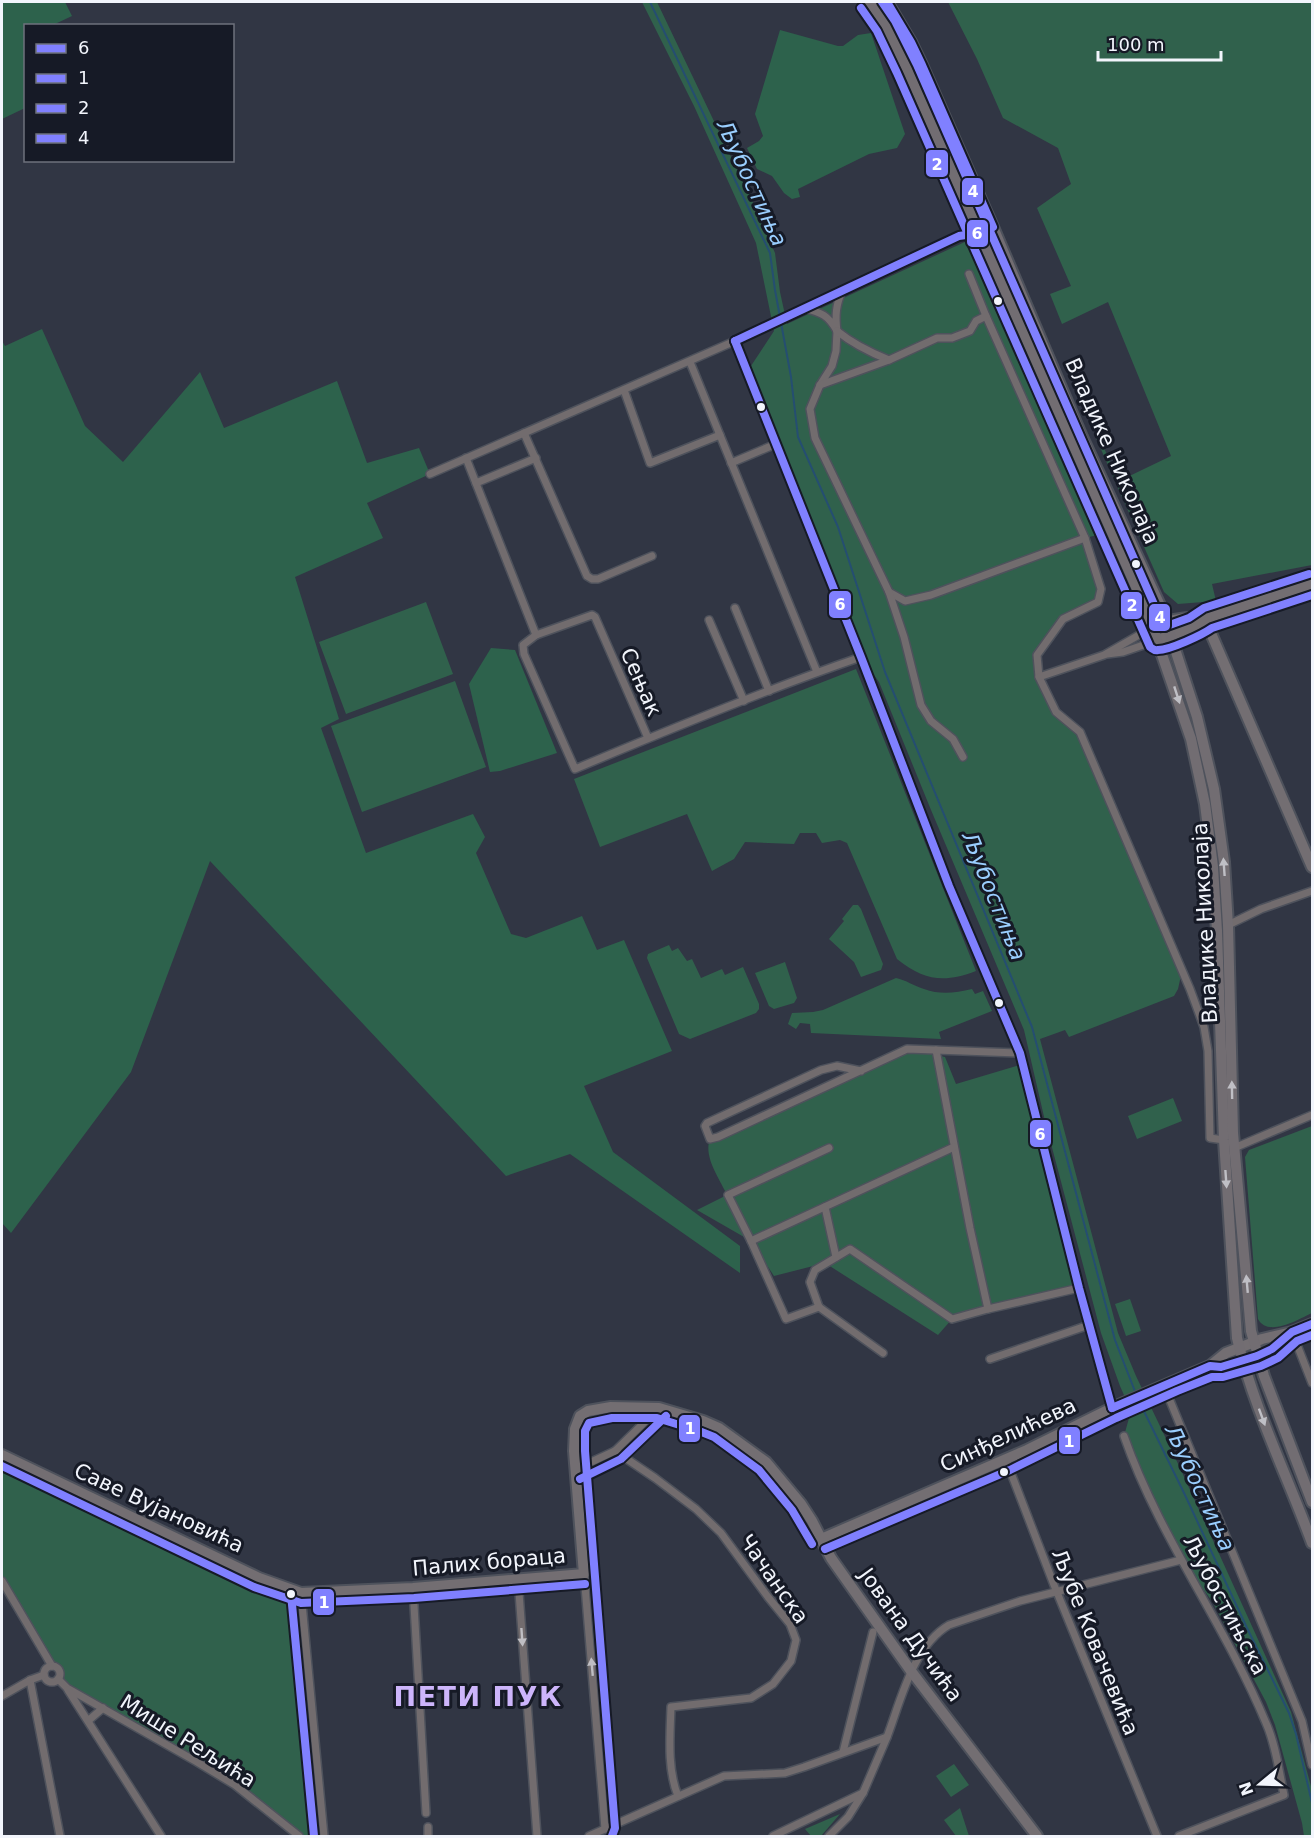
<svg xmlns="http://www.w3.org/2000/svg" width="1314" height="1838" viewBox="0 0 1314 1838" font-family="'DejaVu Sans',sans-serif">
	<rect width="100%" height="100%" fill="#313644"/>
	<!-- green -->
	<g fill="#30614c">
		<path d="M642 2H657L756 209 775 253 780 292 787 324 967 241H974L982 245 1106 533 1085 538 1101 589 1098 602 1063 619 1037 655 1039 677 1056 712 1080 732 1182 971 1178 989 1174 996 1069 1037 1065 1030 1040 1039 1118 1333 1136 1376 1181 1470 1291 1712 1312 1790V1836H1304L1302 1823 1275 1725 1266 1702 1212 1601 1181 1560 1124 1436 1131 1411 1120 1386 1101 1333 1045 1121 1024 1030 931 810 879 682 861 657 747 372 774 331 756 243 694 106Z"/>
		<path d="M948 2H1311L1312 4V565L1212 584 1216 601 1178 604 1164 592 1096 438 1099 437 1119 481 1171 456 1108 302 1062 324 1050 294 1071 286 1037 208 1071 184 1058 148 1003 118 977 59Z"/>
		<path d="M426 602 453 674 346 714 319 642Z"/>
		<path d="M856 669 976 971C944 983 925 981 897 959L847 843 840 840 822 843 816 833H800L794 844 745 842 734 859 712 871 687 814 600 847 574 779Z"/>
		<path d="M455 681 486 767 362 812 331 726Z"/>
		<path d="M853 905H858L861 909 883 964 881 970 861 977 854 962 829 939 844 921 842 919Z"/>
		<path d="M669 945 672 951 678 948 687 961 692 959 701 978 722 969 725 975 743 967 759 1004V1009L756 1013 690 1039 679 1034 647 958 648 954Z"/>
		<path d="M785 962 797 998 794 1003 774 1009 769 1006 755 973Z"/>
		<path d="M896 978C906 980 914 986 924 989 940 995 955 993 972 989L975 994 983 991 992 1011 939 1032 941 1039 811 1033 810 1024 800 1023 796 1029 788 1024 792 1013 813 1012 823 1010Z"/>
		<path d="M907 1049 945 1057 956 1084 1023 1064 1079 1288 952 1319 938 1335 825 1263 774 1276 751 1241 697 1210 727 1195C720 1179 703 1157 710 1139Z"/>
		<path d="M1173 1098 1182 1121 1137 1139 1128 1116Z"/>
		<path d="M1312 1126V1313C1299 1319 1268 1338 1258 1319L1245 1157 1249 1150Z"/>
		<path d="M1130 1299 1141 1331 1126 1336 1115 1304Z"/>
		<path d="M2 1455 301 1593 324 1836H299L235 1785 58 1679C61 1674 59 1669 54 1666L2 1581Z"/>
		<path d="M954 1764 969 1785 951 1797 936 1776Z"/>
		<path d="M960 1808 969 1836H956L944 1820Z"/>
		<path d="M840 1814 821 1836H811L805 1829Z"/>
	</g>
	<!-- forest -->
	<g fill="#2d624c">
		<path d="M2 2H65L72 16 55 24 56 25 26 26 25 108 2 119Z"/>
		<path d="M780 30 838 46H843L858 35 871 33 905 134 897 148 869 154 798 189 800 197 792 199 784 193 772 176 757 169 747 148 759 141 763 136 755 114Z"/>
		<path d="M42 329 85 426 123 462 200 372 224 428 337 381 367 463 419 448 430 474 367 503 383 538 295 577 339 719 321 728 366 853 473 814 485 837 476 853 511 934 526 938 582 916 597 950 624 940 672 1051 584 1086 613 1152 740 1246V1273L570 1154 506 1176 210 861 131 1072 11 1233 2 1223V341L5 346Z"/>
		<path d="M491 648 515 650 557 753 500 771 490 772 469 684Z"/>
	</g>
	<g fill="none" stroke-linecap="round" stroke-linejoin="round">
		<!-- stream -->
		<g stroke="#254e71" stroke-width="2">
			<path d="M650 2 770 253 775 290 791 377 798 437 838 527 885 672 1032 1027 1115 1340 1136 1394"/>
			<path d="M1138 1399 1185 1495 1247 1628 1289 1713 1296 1734 1312 1803"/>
		</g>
		<defs>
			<g id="street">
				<path d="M804 308C822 313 828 315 837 331 835 315 836 305 842 291"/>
				<path d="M986 316 1085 538 1101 589 1098 602 1063 619 1037 655 1039 677 1056 712 1080 732 1190 989 1204 1027 1208 1051 1210 1138 1224 1140"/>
				<path d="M837 331 836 351 832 366 820 385 810 409 815 438 889 592 905 601 931 595 1085 538"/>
				<path d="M837 331C853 344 869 352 889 360"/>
				<path d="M735 341 861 657 949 886 1020 1053 1079 1288 1112 1408"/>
				<path d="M690 362 817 672"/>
				<path d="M820 385 889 360 937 338H952L970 331 976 321 986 316 969 274"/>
				<path d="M624 390 650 463 720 435"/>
				<path d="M524 433 587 576 592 579H598L652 556"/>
				<path d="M466 458 536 635"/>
				<path d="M731 463 776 444"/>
				<path d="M430 474 735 341 959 236 989 218"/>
				<path d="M476 483 536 458"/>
				<path d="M889 592 904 637 921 705 931 721 953 739 963 757"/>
				<path d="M735 608 769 691"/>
				<path d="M709 620 744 701"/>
				<path d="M1107 654 1123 652 1158 640"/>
				<path d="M1039 677 1104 655 1153 627"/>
				<path d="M648 738 595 617 592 615 536 635 523 645 524 654 575 769C670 729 765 690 861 657"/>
				<path d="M1228 925 1261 909 1312 891"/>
				<path d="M936 1050 970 1228 988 1309 1079 1288"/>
				<path d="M861 1071 837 1066 821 1070 707 1123 705 1126 710 1139 718 1137 907 1049 1020 1053"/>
				<path d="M829 1148 728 1195 751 1241 786 1319 819 1307 810 1282 815 1270 850 1249 952 1319 988 1309"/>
				<path d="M1234 1148 1312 1115"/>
				<path d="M825 1207 836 1257"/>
				<path d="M751 1241 954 1147"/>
				<path d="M819 1307 883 1353"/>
				<path d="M1292 1332 1312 1383"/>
				<path d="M990 1359 1089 1325"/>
				<path d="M1164 1386 1302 1721 1312 1765"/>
				<path d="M1124 1436C1159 1537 1225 1624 1266 1723 1276 1745 1279 1772 1284 1795L1179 1836"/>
				<path d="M615 1451 655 1478 696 1509 721 1533 768 1597 790 1624 796 1640 791 1661 773 1684 751 1698 671 1707C670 1736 667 1769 678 1796"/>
				<path d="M1006 1460 1054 1585 1157 1836"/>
				<path d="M576 1469 615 1451 659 1408"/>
				<path d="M584 1574 605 1829"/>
				<path d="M518 1579 537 1836"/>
				<path d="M2 1581 52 1666"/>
				<path d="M413 1588 426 1813"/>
				<path d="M301 1593 324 1836"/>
				<circle cx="52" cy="1674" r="8"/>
				<path d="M58 1679 67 1688 197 1762 235 1785 299 1836"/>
				<path d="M30 1680 60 1836"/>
				<path d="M68 1690 161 1836"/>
				<path d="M2 1696 30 1680 44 1675"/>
				<path d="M89 1720 103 1708"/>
				<path d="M843 1752 873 1632"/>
				<path d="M428 1836V1827"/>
				<path d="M589 1836 724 1776 785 1773 804 1767 887 1737C901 1700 913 1646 949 1625L1020 1601 1181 1560"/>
				<path d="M773 1836 863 1793"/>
				<path d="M829 1836 848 1817 863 1793 887 1737"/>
			</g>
			<g id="secondary">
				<path d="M1207 618 1210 631 1312 867"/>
				<path d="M1153 627C1171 619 1187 616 1207 618L1312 584"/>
				<path d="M1158 640 1194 627 1207 618"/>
				<path d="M1210 1366C1236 1371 1274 1351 1291 1333"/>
				<path d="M2 1455 259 1578 301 1593 413 1588 584 1574 574 1451 575 1429 580 1416 588 1411 611 1407 659 1408 703 1421 719 1428 766 1462 801 1504 812 1521 831 1558 911 1671 1037 1836"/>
				<path d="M821 1539 1027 1450 1112 1408 1210 1366 1226 1353 1262 1339 1292 1332 1312 1324"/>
			</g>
			<g id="primary">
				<path d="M870 2 886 26 907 69 1148 614 1191 739 1205 804 1213 867 1217 931 1224 1140 1237 1338C1254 1409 1287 1475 1312 1543"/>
				<path d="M887 2 911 42 922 65 993 227 1082 437 1163 612 1197 717 1214 789 1224 862 1228 925 1233 1133 1251 1331 1264 1376 1312 1502"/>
			</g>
		</defs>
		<!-- street casing -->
		<use href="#street" stroke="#4e525c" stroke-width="10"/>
		<!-- secondary casing -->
		<use href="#secondary" stroke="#4e525c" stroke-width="14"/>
		<!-- primary casing -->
		<use href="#primary" stroke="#4e525c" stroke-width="14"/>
		<!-- street -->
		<use href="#street" stroke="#726c6e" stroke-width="7"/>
		<!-- secondary -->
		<use href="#secondary" stroke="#736e72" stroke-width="10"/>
		<!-- primary -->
		<use href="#primary" stroke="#726d72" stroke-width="10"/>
		<defs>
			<g id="bus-1">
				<path d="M735 341 861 657 949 886 1020 1053 1079 1288 1112 1408"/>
				<path d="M735 341 959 236 980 233 993 227 922 65 911 42 887 2"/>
				<path d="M1112 1408 1210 1366 1221 1367 1257 1356 1272 1349 1292 1332 1312 1324"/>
			</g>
			<g id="bus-2">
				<path d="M2 1466 254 1587 301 1603 414 1598 585 1584"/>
				<path d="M580 1479 621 1459 666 1416"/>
				<path d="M825 1549 1010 1470 1116 1418 1177 1391 1212 1377H1223L1261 1366 1278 1358 1297 1341 1312 1335"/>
				<path d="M291 1594 314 1836"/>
				<path d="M612 1836 615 1828 585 1451V1431L589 1423 612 1418H657L699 1431 714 1437 759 1470 792 1510 812 1544"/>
			</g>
			<path id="bus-3" d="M861 8 877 31 897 73 1150 647C1153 649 1154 651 1158 650 1170 650 1202 635 1212 628L1312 595"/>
			<path id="bus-4" d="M882 2 895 21 917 65 1164 627 1189 618 1204 608 1309 574"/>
		</defs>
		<!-- bus-1 casing -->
		<use href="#bus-1" stroke="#161a26" stroke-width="12"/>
		<!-- bus-2 casing -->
		<use href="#bus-2" stroke="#161a26" stroke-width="12"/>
		<!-- bus-3 casing -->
		<use href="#bus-3" stroke="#161a26" stroke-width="12"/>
		<!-- bus-4 casing -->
		<use href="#bus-4" stroke="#161a26" stroke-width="12"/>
		<!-- bus-1 -->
		<use href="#bus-1" stroke="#8080ff" stroke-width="8"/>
		<!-- bus-2 -->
		<use href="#bus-2" stroke="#8080ff" stroke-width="8"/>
		<!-- bus-3 -->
		<use href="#bus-3" stroke="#8080ff" stroke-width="8"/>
		<!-- bus-4 -->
		<use href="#bus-4" stroke="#8080ff" stroke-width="8"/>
	</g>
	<!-- one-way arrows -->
	<defs><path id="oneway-solid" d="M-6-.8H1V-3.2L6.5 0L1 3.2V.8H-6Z" transform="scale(1.5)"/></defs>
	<g fill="#bfbfc5">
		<use href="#oneway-solid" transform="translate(1177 695) rotate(72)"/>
		<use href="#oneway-solid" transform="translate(1224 867) rotate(-94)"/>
		<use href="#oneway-solid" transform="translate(1232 1090) rotate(-91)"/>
		<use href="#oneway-solid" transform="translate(1226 1179) rotate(86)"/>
		<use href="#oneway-solid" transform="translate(1247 1284) rotate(-95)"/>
		<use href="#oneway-solid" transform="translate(1262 1417) rotate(70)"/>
	</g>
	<g fill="#bfbec3">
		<use href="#oneway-solid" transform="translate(522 1637) rotate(86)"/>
		<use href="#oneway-solid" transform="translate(592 1667) rotate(-95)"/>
	</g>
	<!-- markers -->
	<g fill="#f2f5fc" stroke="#161a26" stroke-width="2">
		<circle cx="998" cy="301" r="5"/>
		<circle cx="761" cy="407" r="5"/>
		<circle cx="1136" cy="564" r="5"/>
		<circle cx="999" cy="1003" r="5"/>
		<circle cx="1004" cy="1472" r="5"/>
		<circle cx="291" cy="1594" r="5"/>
	</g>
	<g text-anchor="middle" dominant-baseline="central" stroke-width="6" stroke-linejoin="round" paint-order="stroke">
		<!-- street labels -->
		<g font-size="21" fill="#f2f5fc" stroke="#161a26">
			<text transform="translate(1112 451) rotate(66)">Владике Николаја</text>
			<text transform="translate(641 682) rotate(66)">Сењак</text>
			<text transform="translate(1205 923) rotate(-93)">Владике Николаја</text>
			<text transform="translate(1008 1435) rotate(-25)">Синђелићева</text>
			<text transform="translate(159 1508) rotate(25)">Саве Вујановића</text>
			<text transform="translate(489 1562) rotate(-5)">Палих бораца</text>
			<text transform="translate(774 1579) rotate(55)">Чачанска</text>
			<text transform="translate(1225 1605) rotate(62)">Љубостињска</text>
			<text transform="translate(911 1635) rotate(54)">Јована Дучића</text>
			<text transform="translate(1095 1642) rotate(68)">Љубе Ковачевића</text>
			<text transform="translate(188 1741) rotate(32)">Мише Рељића</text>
		</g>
		<!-- water labels -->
		<g font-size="22" font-style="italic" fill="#9acefe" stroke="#161a26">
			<text transform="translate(752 183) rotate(65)">Љубостиња</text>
			<text transform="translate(994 896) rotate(68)">Љубостиња</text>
			<text transform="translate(1200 1488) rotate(65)">Љубостиња</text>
		</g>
		<!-- district labels -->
		<g font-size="27" font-weight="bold" letter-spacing="1.5" fill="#cdb5fb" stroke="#161a26">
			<text x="478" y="1696">ПЕТИ ПУК</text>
		</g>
	</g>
	<g stroke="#161a26" stroke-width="2">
		<rect x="925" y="149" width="24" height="29" rx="6" fill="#8080ff"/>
		<rect x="961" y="177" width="23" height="29" rx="6" fill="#8080ff"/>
		<rect x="966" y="219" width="23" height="29" rx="6" fill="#8080ff"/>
		<rect x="828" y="590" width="24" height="29" rx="6" fill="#8080ff"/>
		<rect x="1120" y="591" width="23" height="29" rx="6" fill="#8080ff"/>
		<rect x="1148" y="603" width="23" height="29" rx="6" fill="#8080ff"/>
		<rect x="1029" y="1119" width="23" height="29" rx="6" fill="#8080ff"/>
		<rect x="678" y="1414" width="23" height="29" rx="6" fill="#8080ff"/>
		<rect x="1058" y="1426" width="23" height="29" rx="6" fill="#8080ff"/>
		<rect x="312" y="1588" width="23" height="28" rx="6" fill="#8080ff"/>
	</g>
	<g font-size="16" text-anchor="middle" font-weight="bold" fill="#fff">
		<text x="937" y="170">2</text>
		<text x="973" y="197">4</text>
		<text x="977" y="239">6</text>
		<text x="840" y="610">6</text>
		<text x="1132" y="611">2</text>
		<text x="1160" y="623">4</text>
		<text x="1040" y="1140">6</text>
		<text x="690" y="1434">1</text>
		<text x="1069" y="1447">1</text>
		<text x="324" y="1608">1</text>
	</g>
	<!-- border -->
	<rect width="1314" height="1838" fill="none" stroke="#f2f5fc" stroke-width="6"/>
	<!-- legend -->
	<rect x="24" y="24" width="210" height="138" fill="#161a26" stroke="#6e727c" stroke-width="1.5"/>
	<rect x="36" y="44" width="30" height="9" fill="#8080ff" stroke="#6e727c" stroke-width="1.5"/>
	<text x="78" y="54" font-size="18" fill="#f2f5fc">6</text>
	<rect x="36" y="74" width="30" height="9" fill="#8080ff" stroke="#6e727c" stroke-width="1.5"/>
	<text x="78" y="84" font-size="18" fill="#f2f5fc">1</text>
	<rect x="36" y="104" width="30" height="9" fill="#8080ff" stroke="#6e727c" stroke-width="1.5"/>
	<text x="78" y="114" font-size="18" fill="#f2f5fc">2</text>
	<rect x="36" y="134" width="30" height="9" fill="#8080ff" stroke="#6e727c" stroke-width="1.5"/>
	<text x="78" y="144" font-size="18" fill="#f2f5fc">4</text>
	<!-- north arrow -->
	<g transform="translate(1260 1784) rotate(251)" stroke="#161a26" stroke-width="4.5" paint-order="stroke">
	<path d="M0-4.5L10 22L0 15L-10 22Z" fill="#f2f5fc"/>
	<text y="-9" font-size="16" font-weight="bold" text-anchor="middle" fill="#f2f5fc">N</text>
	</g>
	<!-- scale -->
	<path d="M1098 51v9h123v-9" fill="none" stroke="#f2f5fc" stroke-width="3"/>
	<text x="1107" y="51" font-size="18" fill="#f2f5fc" stroke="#161a26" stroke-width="4.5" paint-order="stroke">100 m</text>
</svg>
